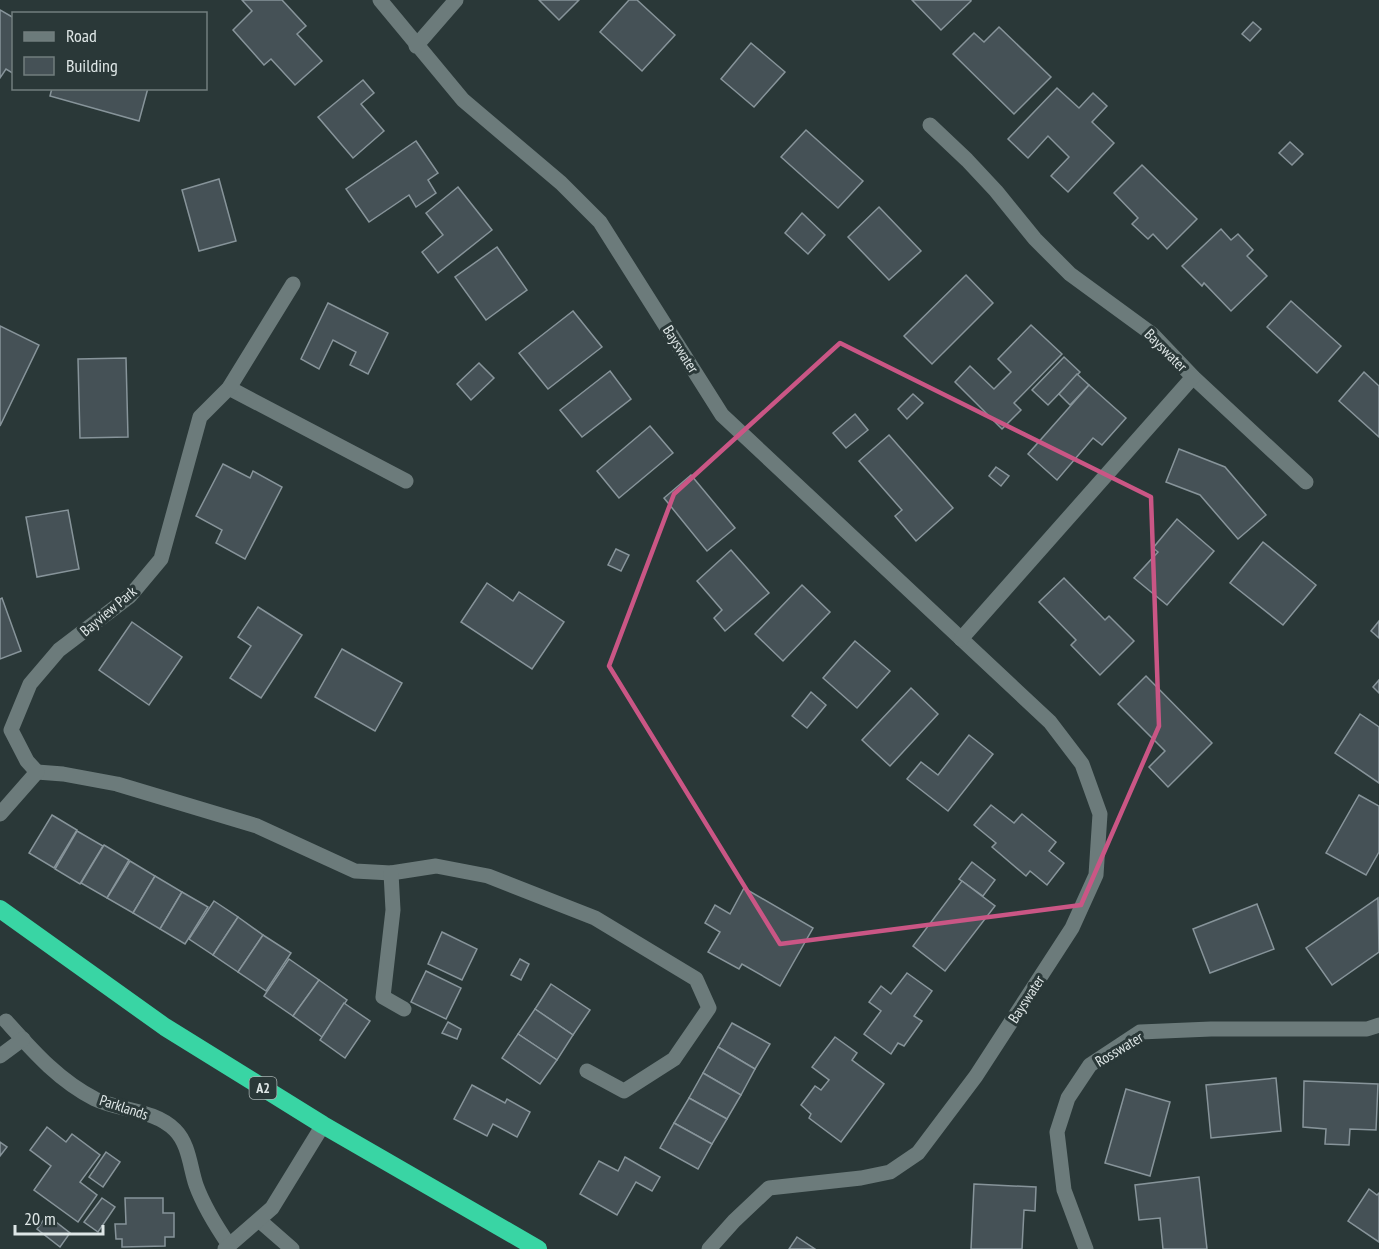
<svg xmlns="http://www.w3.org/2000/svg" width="1379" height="1249" viewBox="0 0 1379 1249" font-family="'PT Sans Narrow',sans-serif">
	<rect width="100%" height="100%" fill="#2a3838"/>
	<!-- building -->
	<g fill="#455156" stroke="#87949a" stroke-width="1.5">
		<path d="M242 0H282L306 26 297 34 322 61 295 85 271 59 264 65 233 30 252 11Z"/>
		<path d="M539 0H579L559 20Z"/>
		<path d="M629 0H637L675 35 642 71 600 32Z"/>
		<path d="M912 0H971V1L941 30Z"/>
		<path d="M0 10 14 18V74L6 69 0 78Z"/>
		<path d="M1253 22 1261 29 1250 41 1242 34Z"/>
		<path d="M999 27 1051 77 1014 114 953 54 974 33 984 42Z"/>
		<path d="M751 43 785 72 754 107 721 79Z"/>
		<path d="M363 80 374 93 361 104 384 131 353 158 318 117Z"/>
		<path d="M52 88H148L139 121 50 96Z"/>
		<path d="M1057 88 1079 108 1093 93 1107 106 1092 122 1114 143 1068 192 1051 176 1069 157 1048 136 1028 158 1008 139Z"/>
		<path d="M806 130 863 181 838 208 781 157Z"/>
		<path d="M416 141 438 173 428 180 436 193 416 207 409 195 369 222 346 189Z"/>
		<path d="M1290 142 1303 154 1292 165 1279 153Z"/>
		<path d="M1142 165 1197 219 1167 249 1153 234 1148 239 1132 224 1138 218 1114 193Z"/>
		<path d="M219 179 236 241 199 251 182 190Z"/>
		<path d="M458 187 492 230 438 273 422 252 443 235 426 213Z"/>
		<path d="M879 207 921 251 889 280 848 237Z"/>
		<path d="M802 213 825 235 808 254 785 233Z"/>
		<path d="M1221 229 1231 240 1238 234 1253 250 1247 256 1267 276 1231 311 1204 283 1202 286 1182 266Z"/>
		<path d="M497 247 527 290 486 320 455 277Z"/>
		<path d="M966 275 993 303 932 364 904 336Z"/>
		<path d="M1291 301 1341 346 1317 373 1267 327Z"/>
		<path d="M328 303 388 333 368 374 350 365 356 352 333 340 319 369 301 359Z"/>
		<path d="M573 311 602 347 548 389 519 353Z"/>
		<path d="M1031 325 1062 354 1014 403 1021 410 1002 429 955 382 970 366 994 389 1011 372 998 359Z"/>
		<path d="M0 326 39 345 0 426Z"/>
		<path d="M1064 357 1080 372 1048 405 1032 390Z"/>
		<path d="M126 358 128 437 80 438 78 359Z"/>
		<path d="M479 363 494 378 471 400 457 384Z"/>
		<path d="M610 371 631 399 582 437 560 410Z"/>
		<path d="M1364 372 1379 386V437L1339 401Z"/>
		<path d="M1077 374 1089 385 1070 405 1059 394Z"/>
		<path d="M1089 385 1126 418 1102 445 1093 438 1057 480 1028 454Z"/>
		<path d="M913 394 923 403 907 419 898 409Z"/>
		<path d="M855 414 868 430 846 448 833 433Z"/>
		<path d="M650 426 673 453 619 498 597 471Z"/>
		<path d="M889 435 953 508 916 541 895 516 902 510 859 461Z"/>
		<path d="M1179 449 1225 467 1266 515 1238 539 1200 495 1166 482Z"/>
		<path d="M223 464 250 478 253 471 282 487 245 559 216 543 222 530 196 516Z"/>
		<path d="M996 467 1009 476 1001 486 989 476Z"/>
		<path d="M691 475 735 528 707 551 664 498Z"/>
		<path d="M68 510 79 569 37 577 26 517Z"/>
		<path d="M1177 519 1214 551 1167 605 1134 578 1158 552 1153 548Z"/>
		<path d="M1263 542 1316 585 1283 625 1230 583Z"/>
		<path d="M616 549 629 555 621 571 608 565Z"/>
		<path d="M731 550 769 593 725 631 714 618 722 610 697 581Z"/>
		<path d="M1064 578 1105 620 1109 616 1134 641 1100 675 1071 645 1076 640 1039 602Z"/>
		<path d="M487 583 513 601 519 592 564 622 532 669 461 622Z"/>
		<path d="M802 585 830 612 783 661 755 634Z"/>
		<path d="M2 598 21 651 0 659V599Z"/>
		<path d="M258 607 302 635 261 698 230 678 251 646 238 637Z"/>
		<path d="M1379 621V638L1371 631Z"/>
		<path d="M132 622 182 657 149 705 99 670Z"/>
		<path d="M855 641 890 671 857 708 823 678Z"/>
		<path d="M342 649 402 683 375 731 315 697Z"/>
		<path d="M1146 676 1212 743 1168 787 1149 767 1165 751 1118 704Z"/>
		<path d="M1379 680V693L1373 687Z"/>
		<path d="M911 688 938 714 890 766 862 740Z"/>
		<path d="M811 692 826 705 807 728 792 716Z"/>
		<path d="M1360 714 1379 727V783L1335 753Z"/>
		<path d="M969 735 993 754 948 811 907 779 921 762 938 775Z"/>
		<path d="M1359 795 1379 806V852L1366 875 1326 853Z"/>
		<path d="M991 805 1014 823 1022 814 1056 842 1049 851 1064 863 1047 885 1030 871 1026 876 992 847 996 843 974 825Z"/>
		<path d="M52 815 77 830 54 868 29 853Z"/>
		<path d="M77 831 103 846 80 884 55 869Z"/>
		<path d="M104 845 129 860 107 898 81 883Z"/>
		<path d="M130 861 155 876 133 913 107 898Z"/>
		<path d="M972 862 995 880 983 896 959 879Z"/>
		<path d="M155 876 182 892 160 929 133 913Z"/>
		<path d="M962 881 995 906 945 971 913 946Z"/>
		<path d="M744 888 813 928 780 986 742 964 739 969 708 952 720 932 705 923 715 905 730 914Z"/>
		<path d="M182 892 208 907 185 944 160 929Z"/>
		<path d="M1378 898 1379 952 1332 985 1306 948Z"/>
		<path d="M214 901 238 917 213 955 189 939Z"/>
		<path d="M1257 904 1274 949 1210 973 1193 929Z"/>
		<path d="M238 917 263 935 238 972 213 955Z"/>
		<path d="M442 932 477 949 462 980 428 964Z"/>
		<path d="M263 935 291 953 266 991 238 972Z"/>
		<path d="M289 959 319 980 293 1016 264 996Z"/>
		<path d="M520 959 529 964 521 980 511 975Z"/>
		<path d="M426 971 461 988 446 1019 411 1002Z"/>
		<path d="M907 973 932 991 914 1016 922 1021 904 1046 898 1043 891 1054 864 1034 881 1011 869 1002 881 986 891 994Z"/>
		<path d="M319 980 347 1000 322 1037 293 1016Z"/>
		<path d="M551 984 590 1010 573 1035 535 1009Z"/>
		<path d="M344 1003 370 1021 345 1058 320 1040Z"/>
		<path d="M535 1009 573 1035 557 1060 518 1034Z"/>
		<path d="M448 1022 461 1029 457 1039 442 1033Z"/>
		<path d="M732 1023 770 1044 755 1069 718 1047Z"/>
		<path d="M518 1034 557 1060 540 1084 502 1058Z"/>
		<path d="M835 1037 857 1053 852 1060 884 1084 841 1142 809 1118 811 1114 801 1105 815 1086 821 1090 829 1080 812 1067Z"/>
		<path d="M718 1047 755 1069 741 1095 703 1073Z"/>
		<path d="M703 1073 741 1095 727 1119 689 1098Z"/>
		<path d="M1276 1078 1281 1131 1211 1138 1206 1085Z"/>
		<path d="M1304 1081 1378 1084 1376 1130 1350 1129 1349 1145 1325 1144 1326 1129 1303 1127Z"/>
		<path d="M472 1085 505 1103 507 1099 530 1112 517 1137 493 1124 487 1136 454 1119Z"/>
		<path d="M1126 1089 1170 1102 1150 1176 1105 1163Z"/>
		<path d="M689 1098 727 1119 712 1144 674 1123Z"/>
		<path d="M674 1123 712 1144 698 1169 660 1148Z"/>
		<path d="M47 1127 66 1142 72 1134 100 1155 80 1182 97 1195 78 1222 34 1190 51 1166 30 1150Z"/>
		<path d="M0 1142 7 1147 0 1156Z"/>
		<path d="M106 1152 120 1162 103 1187 89 1177Z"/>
		<path d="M625 1157 660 1177 652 1191 636 1182 617 1215 580 1194 599 1161 618 1171Z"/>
		<path d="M1199 1177 1207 1249H1163L1160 1218 1139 1220 1135 1185Z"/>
		<path d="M974 1184 1036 1187 1035 1211 1024 1210 1022 1249H971Z"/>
		<path d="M1369 1189 1377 1195 1379 1193V1242L1348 1221Z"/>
		<path d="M102 1198 115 1207 98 1232 84 1222Z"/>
		<path d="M125 1198H163V1213H174V1237H165V1246L122 1247V1239H116L115 1224H126Z"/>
		<path d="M47 1215 70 1233 60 1247 37 1229Z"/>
		<path d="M797 1237 815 1249H789Z"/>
	</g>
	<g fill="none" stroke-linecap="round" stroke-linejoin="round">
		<!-- minor -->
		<g stroke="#6c7b7b" stroke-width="15">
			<path d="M380 0 463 100 561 183 600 222 722 415 1050 722 1082 764 1100 814 1096 875 1072 928 976 1076 918 1153 890 1172 861 1178 769 1188 734 1221 709 1249"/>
			<path d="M416 46 456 0"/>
			<path d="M930 125 967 160 996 191 1035 239 1070 274 1152 334 1193 377 1306 482"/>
			<path d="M229 388 406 481"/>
			<path d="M961 639 1193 377"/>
			<path d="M37 772 63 774 117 784 257 826 355 871 391 873 436 866 488 876 595 918 696 979 709 1008 674 1059 624 1091 587 1071"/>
			<path d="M0 814 37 772 27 761 11 730 30 684 59 650 130 596 161 559 200 417 229 388 293 284"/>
			<path d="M391 873 393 910 383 997 404 1009"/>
			<path d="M6 1021C33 1051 58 1080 95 1099 120 1111 154 1109 175 1130 189 1144 190 1167 196 1185 204 1207 216 1226 229 1245"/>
			<path d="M0 1056 23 1039"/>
			<path d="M260 1221 292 1249"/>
			<path d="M225 1249 272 1208 323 1125"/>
			<path d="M1086 1249 1064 1190 1057 1132 1068 1098 1090 1065 1140 1032 1211 1029H1367L1379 1025"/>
		</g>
		<!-- highway -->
		<path stroke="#39d5a4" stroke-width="18" d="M0 909 165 1027 323 1125 538 1249"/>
	</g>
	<!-- marked area -->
	<path fill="none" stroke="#ca5685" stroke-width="4.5" stroke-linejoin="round" d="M840 343 1151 497 1159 726 1081 905 780 944 609 666 674 494Z"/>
	<g text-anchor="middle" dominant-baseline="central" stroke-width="6" stroke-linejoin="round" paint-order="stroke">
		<!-- shield labels -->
		<rect fill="#2a3838" stroke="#a8b2b2" stroke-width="1.5" x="249.5" y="1077" width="27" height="22" rx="4.5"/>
		<g font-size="14" font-weight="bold" fill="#dee6e6">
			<text x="263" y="1088">A2</text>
		</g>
		<!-- street labels -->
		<g font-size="15" fill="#dee6e6" stroke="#2a3838">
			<text transform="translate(681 349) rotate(58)">Bayswater</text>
			<text transform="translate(1166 350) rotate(45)">Bayswater</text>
			<text transform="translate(108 611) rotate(-40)">Bayview Park</text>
			<text transform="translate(1026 999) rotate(-57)">Bayswater</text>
			<text transform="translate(1119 1049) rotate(-31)">Rosswater</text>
			<text transform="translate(124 1107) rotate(18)">Parklands</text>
		</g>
	</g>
	<!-- legend -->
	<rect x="12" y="12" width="195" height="78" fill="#2a3838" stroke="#727e7e" stroke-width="1.5"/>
	<rect x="24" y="32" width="30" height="9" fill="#6c7b7b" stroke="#727e7e" stroke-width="1.5"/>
	<text x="66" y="42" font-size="18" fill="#dee6e6">Road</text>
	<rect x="24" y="57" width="30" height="18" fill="#455156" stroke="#727e7e" stroke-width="1.5"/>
	<text x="66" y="72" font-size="18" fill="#dee6e6">Building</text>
	<!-- scale -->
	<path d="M15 1225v9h88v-9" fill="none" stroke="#dee6e6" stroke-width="3"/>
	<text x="24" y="1225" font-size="18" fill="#dee6e6" stroke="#2a3838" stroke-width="4.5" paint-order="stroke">20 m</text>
</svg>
